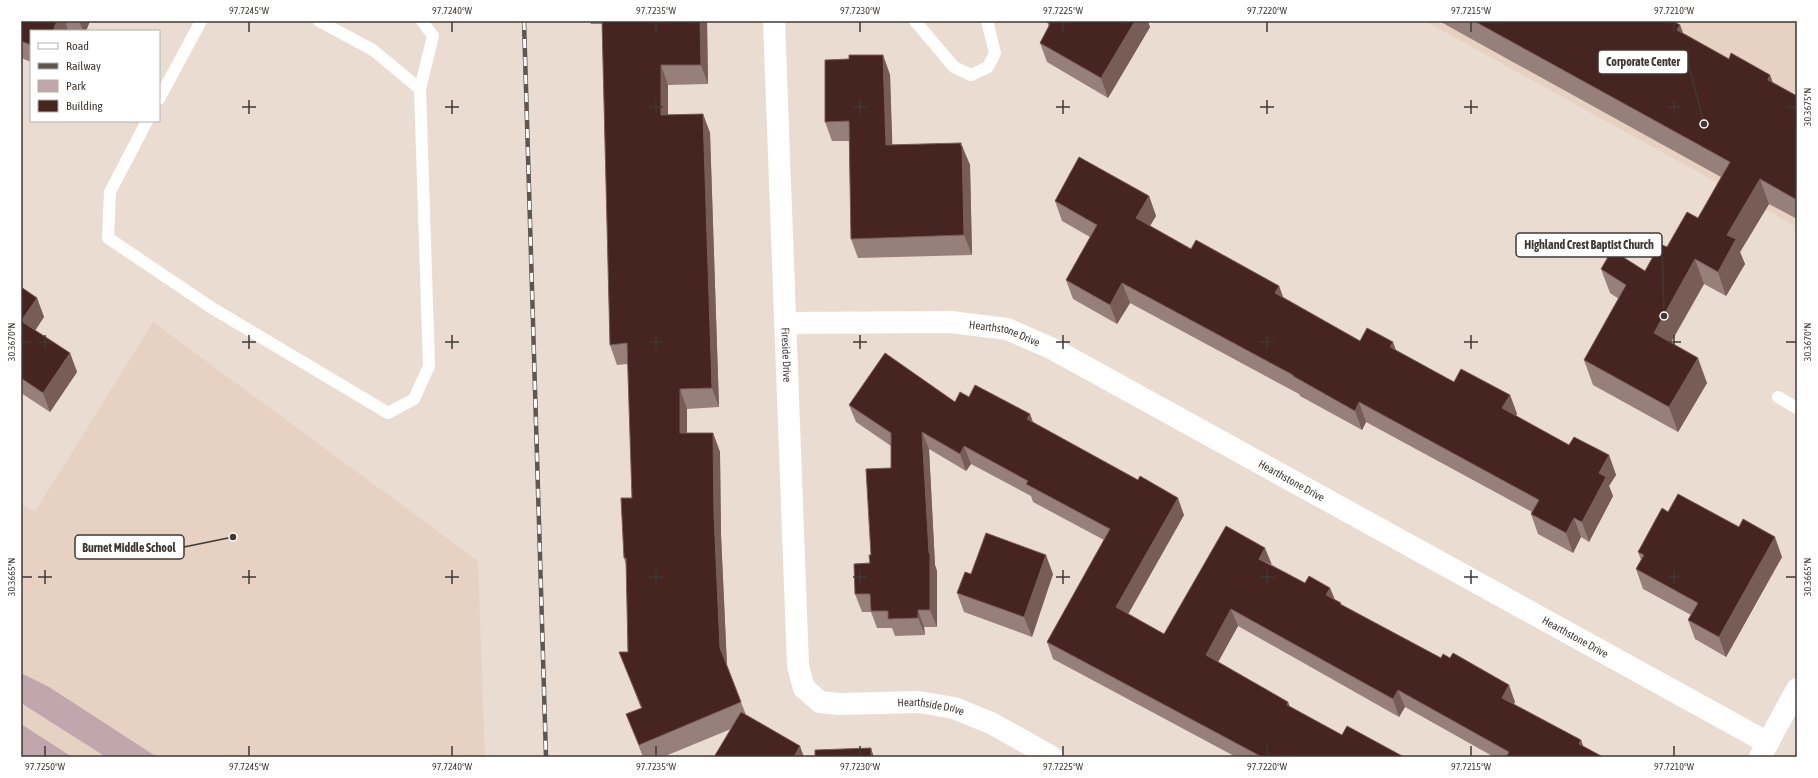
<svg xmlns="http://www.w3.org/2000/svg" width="1818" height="778" viewBox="0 0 1818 778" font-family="'Asap Condensed',sans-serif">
	<rect width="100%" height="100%" fill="#ebdcd2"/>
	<!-- built -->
	<g fill="#e7d1c2">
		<path d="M1425 21H1797V227Z"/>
		<path d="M153 322 478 561 485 757H21V504L35 512Z"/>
	</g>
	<!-- green -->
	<g fill="#c1a6ad">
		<path d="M21 673 49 687 157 757H106L21 703Z"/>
		<path d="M21 724 72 757H21Z"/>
	</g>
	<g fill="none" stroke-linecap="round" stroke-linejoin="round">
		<!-- service -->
		<g stroke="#fff" stroke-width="12">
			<path d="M915 21 954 67 971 75 988 67 995 53 987 21"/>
			<path d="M420 89 433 36 422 21"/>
			<path d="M159 99 201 21"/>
			<path d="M147 121 110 192 108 238 212 308 388 413 414 399 429 366 420 89 373 50 319 21"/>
			<path d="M1778 397 1797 408"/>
		</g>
		<!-- minor -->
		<g stroke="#fff" stroke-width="22">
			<path id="s1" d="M774 21 798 666 804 688 820 702 839 704 919 702 954 708 991 723 1052 757"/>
			<path id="s2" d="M786 323 951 322 1007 329 1053 349 1768 743"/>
			<path d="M1760 757 1797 689"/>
		</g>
		<defs>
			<path id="rail" d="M524 21 546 757"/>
		</defs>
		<!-- rail casing -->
		<use href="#rail" stroke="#5d5651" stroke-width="4.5"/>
		<!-- rail -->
		<use href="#rail" stroke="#fff" stroke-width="3" stroke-dasharray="9" stroke-linecap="butt"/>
	</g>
	<!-- wall -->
	<g fill="#98807a">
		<path d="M21 21H90L86 31H71L68 30V31H31V62L21 58Z"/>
		<path d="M590 21H707L708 84 668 85V115L703 114 710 133 719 407 687 409V433H713L720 452 721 535 727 665 746 715 731 729 663 757H643L626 714 641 708 619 652H628L626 565 624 558 632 498 628 364 617 365 610 345 602 24H591Z"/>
		<path d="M1439 21H1673L1680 25 1683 33 1729 59 1770 75 1773 83 1797 96V219L1769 204 1740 252 1745 264 1726 296 1704 284 1671 343 1707 383 1678 432 1593 385 1584 360 1619 299 1610 293 1601 269 1645 271 1667 247 1698 218 1721 177Z"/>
		<path d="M1047 22 1150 27 1108 98 1047 62 1040 43 1049 27Z"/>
		<path d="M883 55 890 75 892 145 962 146 970 165 972 255 858 258 851 239 849 141H832L825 122 849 59Z"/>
		<path d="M1149 196 1156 216 1150 226 1191 249 1279 286 1283 297 1360 341 1396 351 1454 382 1510 395 1517 414 1516 416 1569 445 1609 455 1616 475 1609 486 1613 496 1589 542 1581 537 1573 553 1538 534 1531 514 1532 512 1366 422 1362 430 1300 396 1299 394 1130 303 1117 324 1073 299 1066 280 1090 237 1062 221 1055 201Z"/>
		<path d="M21 287 37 298 44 317 35 330 70 353 77 372 50 412 21 393Z"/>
		<path d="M969 397 1030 414 1033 422 1184 515 1128 614 1164 634 1272 565 1305 583 1330 588 1335 600 1342 605 1515 702 1514 704 1581 740 1583 746 1603 757H1494L1405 707 1399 717 1238 626 1218 662 1290 707 1342 735 1404 757H1236L1053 659 1047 642 1104 540 1033 502 1031 496 971 464 966 471 929 449 935 565 937 571V627H924L925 635 895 636 892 628H877L871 612H862L855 594 870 563 871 555 891 468V446L856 422 849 405 955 402Z"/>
		<path d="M1668 512 1782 557 1726 657 1695 639 1688 620 1691 615 1643 589 1636 569 1641 560 1638 552Z"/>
		<path d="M971 574H1053L1032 637 964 612 957 593Z"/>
	</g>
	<!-- shaded-wall -->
	<g fill="#785c56">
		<path d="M57 21H65L68 30V31H53Z"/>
		<path d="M79 21H90L86 31H83Z"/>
		<path d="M700 21H707L708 84 701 65Z"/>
		<path d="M1135 21H1148L1150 27 1108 98 1101 78Z"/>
		<path d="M1680 25 1689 49 1677 30Z"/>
		<path d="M883 55 890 75 893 165 886 145Z"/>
		<path d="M661 65 668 85V135L661 115Z"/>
		<path d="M1770 75 1779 99 1768 80Z"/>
		<path d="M703 114 710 133 719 407 712 388Z"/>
		<path d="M961 143 962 148V146L970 165 972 255 964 235Z"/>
		<path d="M1760 179 1769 204 1740 252 1745 264 1726 296 1718 272 1727 235Z"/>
		<path d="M1149 196 1156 216 1143 237 1136 218Z"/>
		<path d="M1695 259 1704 284 1662 357 1654 333Z"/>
		<path d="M1122 283 1130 303 1117 324 1110 305Z"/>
		<path d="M1279 286 1286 305 1275 293Z"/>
		<path d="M37 298 44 317 29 340 21 321Z"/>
		<path d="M1393 342 1400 361 1390 347Z"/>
		<path d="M70 353 77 372 50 412 43 393Z"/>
		<path d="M1698 358 1707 383 1678 432 1669 407Z"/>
		<path d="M680 389 687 409V453L680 433Z"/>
		<path d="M1510 395 1517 414 1509 427 1502 408Z"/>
		<path d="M1359 402 1366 422 1362 430 1355 411Z"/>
		<path d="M1030 414 1036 432 1027 419Z"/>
		<path d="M922 432 929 449 935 565 937 571V627L930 610 929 553Z"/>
		<path d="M713 433 720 452 721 535 727 667 720 648 714 515Z"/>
		<path d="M964 446 971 464 966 471 960 454Z"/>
		<path d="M1609 455 1616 475 1609 486 1613 496 1589 542 1582 522 1599 473Z"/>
		<path d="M1178 498 1184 515 1122 625 1116 607Z"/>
		<path d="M1574 518 1581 537 1573 553 1566 533Z"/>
		<path d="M1775 537 1782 557 1726 657 1719 637Z"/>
		<path d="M1265 548 1272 565 1259 559Z"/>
		<path d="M1046 555 1053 574 1032 637 1024 617Z"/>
		<path d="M1330 588 1337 605 1326 595Z"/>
		<path d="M1231 609 1238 626 1212 673 1206 655Z"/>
		<path d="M918 610 924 627 925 635 918 618Z"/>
		<path d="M1509 685 1515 702 1508 715 1502 698Z"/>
		<path d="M1398 690 1405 707 1399 717 1393 699Z"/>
		<path d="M1288 702 1295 719 1287 705Z"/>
		<path d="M1581 740 1587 757 1579 744Z"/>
		<path d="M800 746 804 757H794Z"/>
		<path d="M871 748 874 757H871Z"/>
	</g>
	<!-- building -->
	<g fill="#462521" stroke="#785c56">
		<path d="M21 21H57L53 31H31V45L21 41Z"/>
		<path d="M602 21H700L701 65H661V115L703 114 712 388 680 389V433H713L714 515 720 648 741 702 639 745 626 714 642 708 619 652H628L626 558H624L621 498H632L627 343 610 345Z"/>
		<path d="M1047 21H1135L1101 78 1040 43 1050 24 1047 22Z"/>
		<path d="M1474 21H1673L1680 25 1677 30 1729 59 1731 53 1770 75 1768 80 1797 96V200L1760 179 1727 235 1736 239 1718 272 1695 259 1654 333 1698 358 1669 407 1584 360 1626 285 1601 269 1612 250 1645 271 1660 244 1667 247 1687 212 1698 218 1730 162Z"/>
		<path d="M849 55H883L886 145 961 143V146H962L964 235 851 239 849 121 825 122V60L849 59Z"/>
		<path d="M1079 157 1149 196 1136 218 1191 249 1196 240 1279 286 1275 293 1360 341 1367 328 1393 342 1390 347 1454 382 1461 369 1510 395 1502 408 1569 445 1574 437 1609 455 1599 473 1606 477 1582 522 1574 518 1566 533 1531 514 1539 500 1359 402 1355 411 1293 376V375L1122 283 1110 305 1066 280 1097 225 1055 201Z"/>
		<path d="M21 287 37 298 21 321 70 353 43 393 21 378Z"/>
		<path d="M885 353 955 402 960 392 969 397 975 385 1030 414 1027 419 1138 480 1140 476 1178 498 1116 607 1164 634 1226 526 1265 548 1259 559 1305 583 1309 576 1330 588 1326 595 1341 603 1340 604 1441 658 1443 654 1450 658 1453 653 1509 685 1502 698 1581 740 1579 744 1603 757H1506L1509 752 1398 690 1393 699 1231 609 1206 655 1288 702 1287 705 1342 735 1347 726 1404 757H1262L1047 642 1110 529 1026 484 1028 481 964 446 960 454 922 432 929 553H930V610H918V618L888 619V611H871L870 594H855L854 564 870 563 869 555H871L866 469 891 468V433L849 405Z"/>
		<path d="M1678 494 1739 527 1743 519 1775 537 1719 637 1688 620 1698 603 1636 569 1644 555 1638 552 1662 508 1668 512Z"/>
		<path d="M986 533 1046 555 1024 617 957 593 965 572 971 574Z"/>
		<path d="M741 712 800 746 794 757H714Z"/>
		<path d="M871 748V757H815V750Z"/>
	</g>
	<!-- ticks -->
	<path fill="none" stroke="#3f3935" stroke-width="1.5" d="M249 22V32M452 22V32M656 22V32M860 22V32M1063 22V32M1267 22V32M1471 22V32M1674 22V32M249 100V114M452 100V114M656 100V114M860 100V114M1063 100V114M1267 100V114M1471 100V114M1674 100V114M242 107H256M445 107H459M649 107H663M853 107H867M1056 107H1070M1260 107H1274M1464 107H1478M1667 107H1681M1786 107H1796M45 335V349M249 335V349M452 335V349M656 335V349M860 335V349M1063 335V349M1267 335V349M1471 335V349M1674 335V349M22 342H32M38 342H52M242 342H256M445 342H459M649 342H663M853 342H867M1056 342H1070M1260 342H1274M1464 342H1478M1667 342H1681M1786 342H1796M45 570V584M249 570V584M452 570V584M656 570V584M860 570V584M1063 570V584M1267 570V584M1471 570V584M1674 570V584M22 577H32M38 577H52M242 577H256M445 577H459M649 577H663M853 577H867M1056 577H1070M1260 577H1274M1464 577H1478M1667 577H1681M1786 577H1796M45 746V756M249 746V756M452 746V756M656 746V756M860 746V756M1063 746V756M1267 746V756M1471 746V756M1674 746V756"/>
	<g text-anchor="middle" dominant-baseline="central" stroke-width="4" stroke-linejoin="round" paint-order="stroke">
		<!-- street labels -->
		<g font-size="11" fill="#3f3935" stroke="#fff">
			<text stroke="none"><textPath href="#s2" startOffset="220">Hearthstone Drive</textPath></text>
			<text stroke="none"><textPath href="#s1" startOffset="334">Fireside Drive</textPath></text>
			<text stroke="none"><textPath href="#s2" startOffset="544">Hearthstone Drive</textPath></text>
			<text stroke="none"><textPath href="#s2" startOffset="868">Hearthstone Drive</textPath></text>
			<text stroke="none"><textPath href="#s1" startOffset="801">Hearthside Drive</textPath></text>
		</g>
	</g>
	<!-- callouts -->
	<path fill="none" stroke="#3f3935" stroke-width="1.5" d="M1704 124L1688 62M1664 316L1662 245M233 537L184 547"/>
	<g fill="#3f3935" stroke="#fff" stroke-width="1.5">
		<circle cx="1704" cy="124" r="4"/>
		<circle cx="1664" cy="316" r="4"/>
		<circle cx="233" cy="537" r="4"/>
	</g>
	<g fill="#fff" stroke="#3f3935" stroke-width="1.5">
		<rect x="1598" y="50" width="90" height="24" rx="4"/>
		<rect x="1516" y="233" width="146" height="24" rx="4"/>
		<rect x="75" y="535" width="109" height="24" rx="4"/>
	</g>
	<g font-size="12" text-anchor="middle" font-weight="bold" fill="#3f3935">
		<text x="1643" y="66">Corporate Center</text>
		<text x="1589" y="249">Highland Crest Baptist Church</text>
		<text x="129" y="552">Burnet Middle School</text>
	</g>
	<!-- border -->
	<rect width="1818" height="778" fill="none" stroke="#ffffff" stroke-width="44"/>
	<!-- legend -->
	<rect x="30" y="30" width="130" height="92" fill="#ffffff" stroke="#b2b0ae"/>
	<rect x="38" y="43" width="20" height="6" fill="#ffffff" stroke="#b2b0ae"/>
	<text x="66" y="50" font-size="12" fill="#3f3935">Road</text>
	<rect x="38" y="63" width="20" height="6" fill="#5d5651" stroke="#b2b0ae"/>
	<text x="66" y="70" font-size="12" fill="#3f3935">Railway</text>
	<rect x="38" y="80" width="20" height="12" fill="#c1a6ad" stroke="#b2b0ae"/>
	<text x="66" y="90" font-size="12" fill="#3f3935">Park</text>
	<rect x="38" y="100" width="20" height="12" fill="#462521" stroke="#b2b0ae"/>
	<text x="66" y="110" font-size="12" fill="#3f3935">Building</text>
	<rect x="22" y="22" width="1774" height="734" fill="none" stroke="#3f3935" stroke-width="1.5"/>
	<g font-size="10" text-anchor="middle" fill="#3f3935">
		<text x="249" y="14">97.7245°W</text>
		<text x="452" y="14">97.7240°W</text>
		<text x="656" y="14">97.7235°W</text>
		<text x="860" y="14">97.7230°W</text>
		<text x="1063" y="14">97.7225°W</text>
		<text x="1267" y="14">97.7220°W</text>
		<text x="1471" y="14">97.7215°W</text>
		<text x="1674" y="14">97.7210°W</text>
		<text transform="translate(1807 107) rotate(-90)" y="4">30.3675°N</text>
		<text transform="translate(11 342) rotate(-90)" y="4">30.3670°N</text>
		<text transform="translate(1807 342) rotate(-90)" y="4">30.3670°N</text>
		<text transform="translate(11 577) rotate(-90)" y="4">30.3665°N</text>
		<text transform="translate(1807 577) rotate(-90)" y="4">30.3665°N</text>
		<text x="45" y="770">97.7250°W</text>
		<text x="249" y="770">97.7245°W</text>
		<text x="452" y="770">97.7240°W</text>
		<text x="656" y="770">97.7235°W</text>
		<text x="860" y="770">97.7230°W</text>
		<text x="1063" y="770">97.7225°W</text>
		<text x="1267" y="770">97.7220°W</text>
		<text x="1471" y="770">97.7215°W</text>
		<text x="1674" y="770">97.7210°W</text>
	</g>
</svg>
